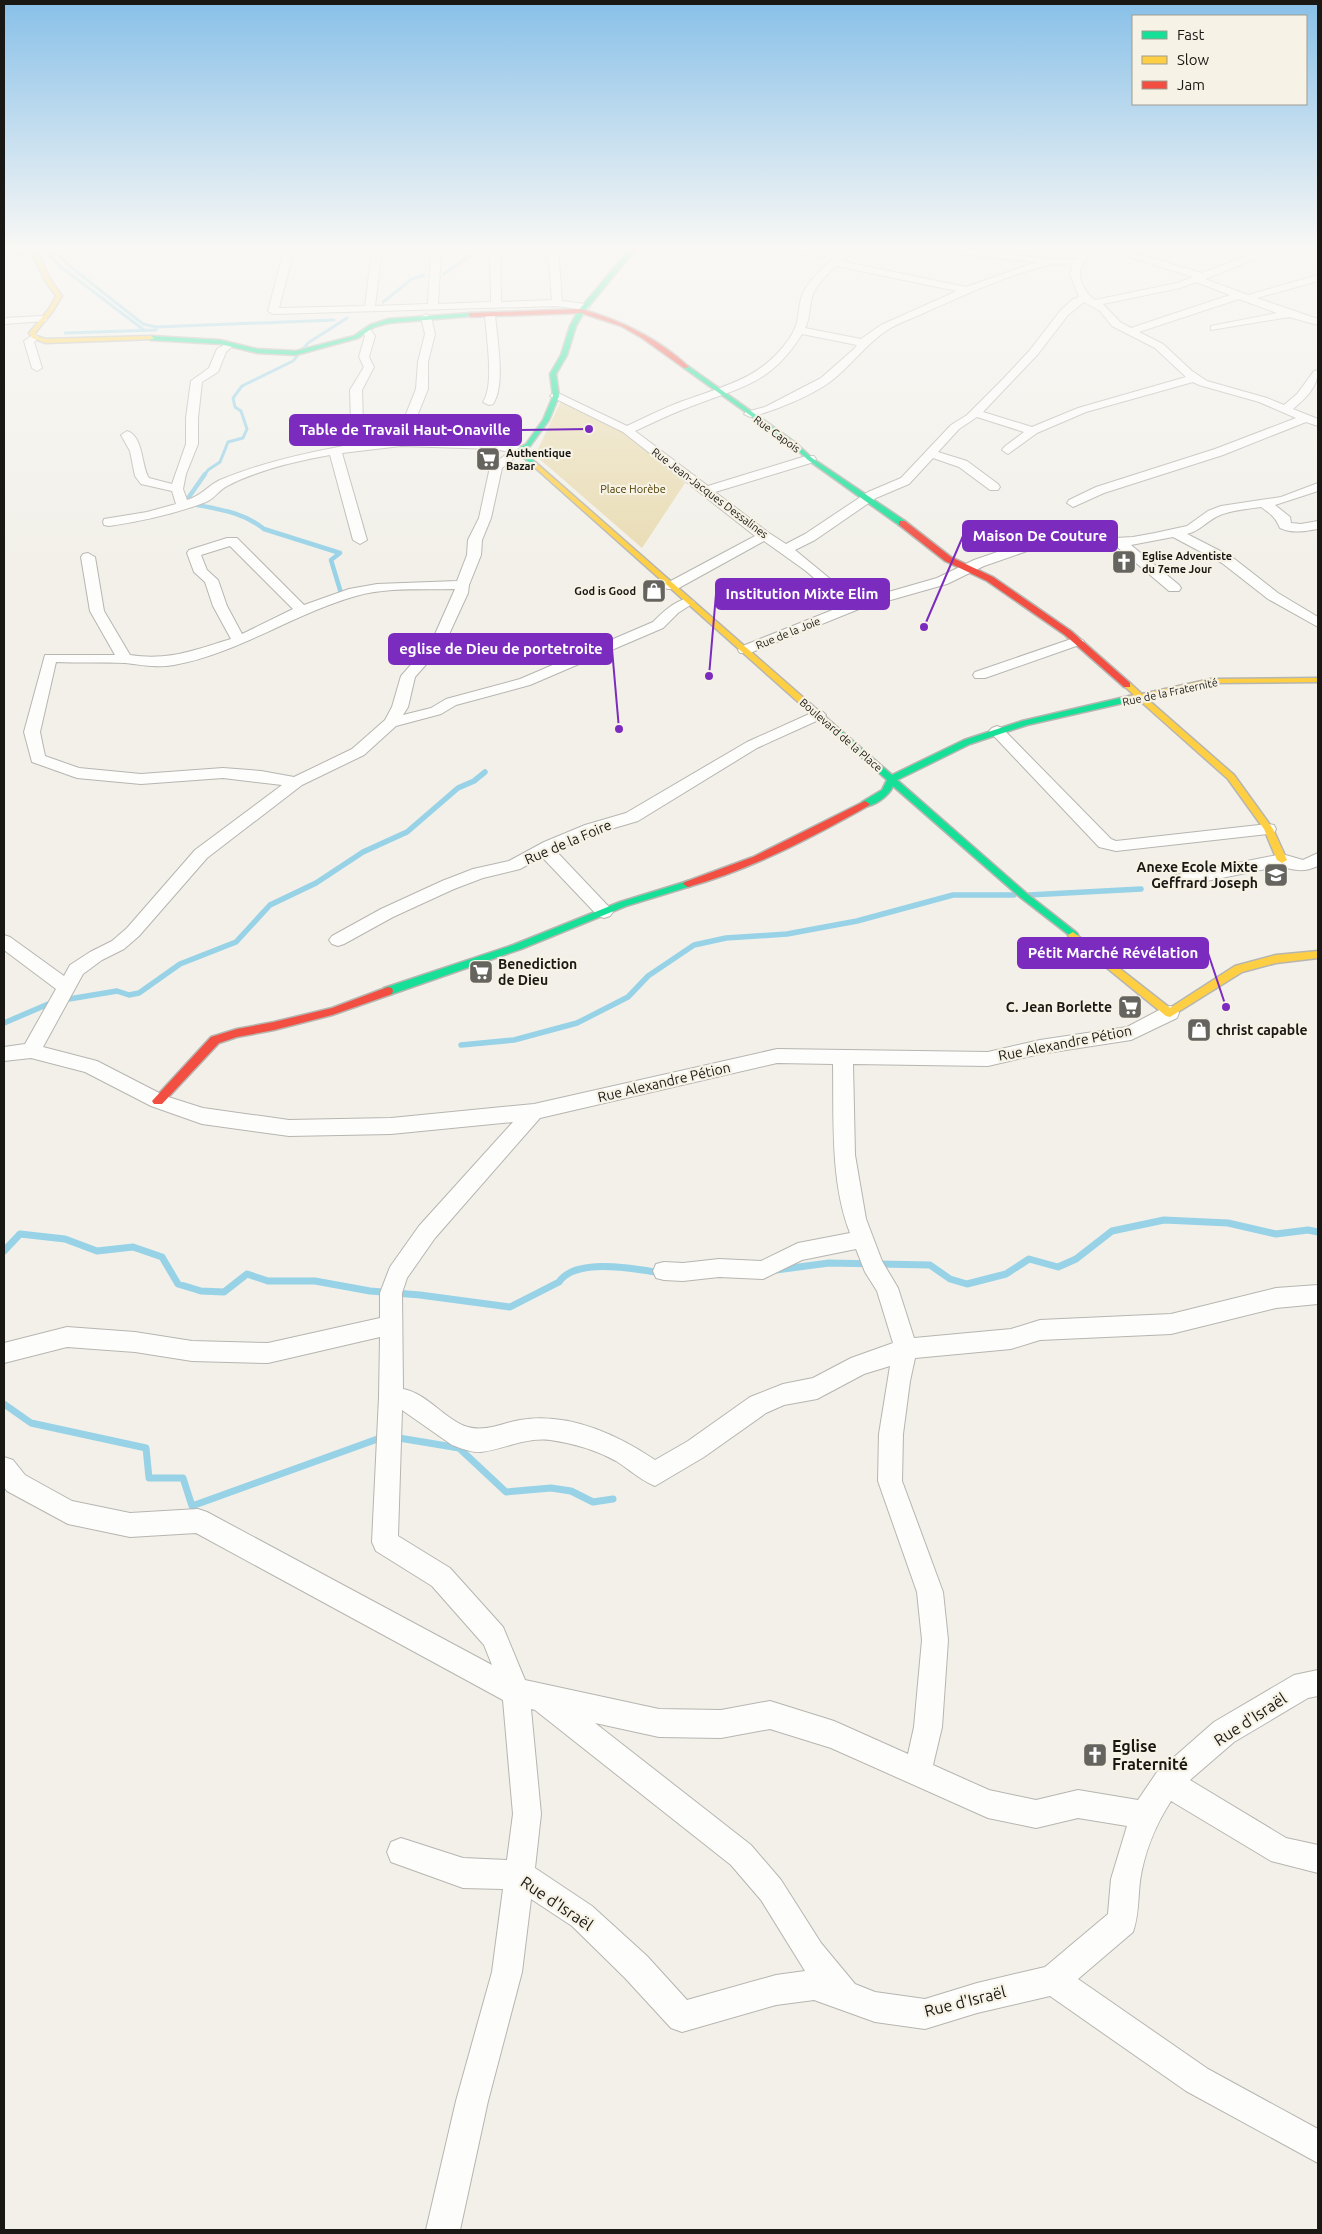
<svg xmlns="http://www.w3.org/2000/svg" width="1322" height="2234" viewBox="0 0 1322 2234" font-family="Ubuntu,sans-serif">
	<rect width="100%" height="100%" fill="#f2f0e9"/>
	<!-- green -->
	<path fill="#e9dcb3" d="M562 399 618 427 685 483 642 548 535 455Z"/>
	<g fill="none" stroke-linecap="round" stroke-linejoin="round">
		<!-- stream-far3 -->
		<g stroke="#98d2e7" stroke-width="3">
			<path d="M45 250 61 267 144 330"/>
			<path d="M53 250 72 268 143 324 156 327 334 320"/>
			<path d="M444 274 478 250"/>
			<path d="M383 302 412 279 424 275"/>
			<path d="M65 333 156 330"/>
			<path d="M204 476 208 470 220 462 228 442 243 438 247 429 241 411 235 407 233 398 242 386 293 361 308 343 347 318"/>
		</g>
		<!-- stream-far2 -->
		<g stroke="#98d2e7" stroke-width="4.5">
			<path d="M188 503C215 509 242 511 264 529L340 553 331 560 341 593"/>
			<path d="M184 504 205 474"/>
		</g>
		<!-- stream-far1 -->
		<g stroke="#98d2e7" stroke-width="5.5">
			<path d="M1029 895 1141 889"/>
			<path d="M63 1000 117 991 129 995 139 993 180 964 236 942 270 905 316 883 363 852 407 832 458 788 474 781 485 772"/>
			<path d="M4 1023 53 1002"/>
			<path d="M461 1045 514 1040 577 1023 628 997 648 976 694 945 726 938 787 934 857 921 953 895H1014"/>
		</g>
		<!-- stream -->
		<g stroke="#98d2e7" stroke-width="7">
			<path d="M4 1251 20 1234 65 1239 97 1251 133 1247 162 1257 178 1284 201 1291 224 1292 247 1274 268 1281H315L370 1291 420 1295 510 1307 559 1282C576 1257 635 1269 661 1273"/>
			<path d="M776 1270 829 1263 930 1265 950 1279 967 1284 1006 1274 1029 1259 1058 1267 1076 1259 1112 1231 1164 1220 1228 1223 1276 1234 1308 1230 1318 1232"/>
			<path d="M4 1404 31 1423 146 1448 149 1478H183L192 1506 383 1437"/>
			<path d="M393 1437 459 1448 506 1492 551 1488 571 1491 593 1502 613 1499"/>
		</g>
		<defs>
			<g id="street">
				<path d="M35 250 30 253 4 257V251Z"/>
				<path d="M284 250H294L279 308 365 306 372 250H382L375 306 428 304 431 250H441L438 304 491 302 490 250H500L501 302 552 300 548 250H558L562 301 585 304 590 307 585 310 557 306 273 314 268 311Z"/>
				<path d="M785 250 839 253 841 250H852L841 261 966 287 1036 262 953 253 948 250H981L1048 259H1077L1082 251 1085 250 1090 253C1086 259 1081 265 1080 271 1079 281 1087 295 1095 300L1177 283 1193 277 1107 250H1123L1202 273 1263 250H1277L1205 279 1248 295 1318 275V281L1257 298 1318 319V325L1289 317 1211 330V326L1277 313 1239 299 1139 332 1163 344 1192 371 1207 381 1267 398 1284 405 1297 394 1314 371 1318 370C1318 387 1306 398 1293 409L1318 419V426L1306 422 1223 455 1104 493 1073 507 1067 503 1069 500 1096 487 1215 449 1296 418 1259 402 1199 385 1193 382 1086 412 1037 433 1008 454 1002 450 1004 447 1024 432 977 417 959 429 938 452 967 461 998 484 1000 487 998 490H990L959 467 933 458 909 484 876 498 815 540 795 550 857 601 937 578 974 560 1023 543 1133 537 1155 533 1187 526 1208 511 1221 506 1281 497 1318 483V491L1275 505 1290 517 1291 523 1301 524 1318 521V529C1305 531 1293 534 1280 528 1275 517 1272 515 1261 507 1247 509 1231 510 1218 516 1207 521 1200 531 1187 534L1232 557 1278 593 1318 617V627L1268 599 1222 563 1173 537 1131 545 1179 585 1181 588 1179 591H1169L1116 546 1030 550 984 566 947 584 859 609 750 653H740L738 650 740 647 845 605 806 571 764 541 677 589H667L665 586 667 583 755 536 623 432 550 396 552 394H560L627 426C646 417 664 408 683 401 726 385 761 379 789 339 800 323 797 316 801 299 805 283 822 269 834 258L790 253ZM1053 264 1073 265 1070 274 1079 297 1073 299 1060 311 1030 350 1003 379 967 415 951 425 901 478 868 492 805 534 786 544 769 533 715 492 814 462 816 459 814 456H806L708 486 635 431C654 422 673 413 692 406 742 387 772 383 802 334L857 345 854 349 821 378 765 407 746 412 744 414 750 417C774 411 809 397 830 382 851 366 865 345 886 331 899 322 915 318 928 311 969 293 1009 274 1053 264ZM836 266 957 291 881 325 861 339 805 328C810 318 809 311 811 301 813 287 827 275 836 266ZM1196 282 1230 295 1131 328 1120 322 1103 304 1180 288ZM1084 302 1100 311 1112 326 1155 348 1186 377 1078 408 1032 427 983 412 1038 354 1068 315Z"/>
				<path d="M1306 250H1318V256Z"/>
				<path d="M490 312 495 315C497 339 506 385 493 404L489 405 483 402C495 385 486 336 485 315Z"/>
				<path d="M426 314 431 317 435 334 428 362V389L408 439 495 441 522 447 524 450 502 468 491 518 482 540 481 555 469 585 468 593 445 643 415 677 408 707 403 715 431 708 446 699 520 679 653 622C663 612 673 602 688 598L695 602 678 613 663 628 530 685 456 705 441 714 396 726 364 755 302 785 207 858 139 936 124 949 102 960 83 974 43 1047 97 1061 165 1096 203 1108 289 1120 391 1118 534 1104 777 1049 988 1052 1040 1040 1127 1027 1163 1008 1170 1006 1177 1008 1179 1013 1177 1018 1131 1040 1040 1054 988 1066 853 1064 855 1155 866 1219 882 1261 898 1288 914 1338 1011 1329 1040 1320 1171 1314 1276 1288 1318 1285V1304L1276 1308 1171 1334 1040 1340 1011 1349 915 1358 910 1381 903 1434 902 1481 943 1592 948 1640 942 1727 933 1765 989 1790 1036 1800 1078 1790 1138 1800 1157 1772 1214 1722 1294 1675 1318 1670V1696L1308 1698 1234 1742 1190 1780 1286 1838 1318 1845V1873L1271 1861 1171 1801C1156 1824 1144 1853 1140 1881 1138 1898 1139 1915 1133 1932L1078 1979 1208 2069 1318 2129V2163L1186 2091 1050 1996 977 2013 925 2029 875 2022 814 2000 776 2005 682 2032 671 2028 625 1978 572 1926 531 1899 522 1972 488 2101 460 2230H426L456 2101 492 1972 503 1889 463 1888 391 1862 387 1852 391 1842 401 1838 463 1858 507 1860 513 1814 503 1700 196 1533 130 1537 68 1524 7 1491 4 1487V1457L13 1460 25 1475 72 1501 130 1513 198 1509 207 1512 492 1665 484 1645 432 1586 376 1551 372 1542 379 1397 380 1337 268 1363 192 1361 135 1352 67 1347 4 1363V1343L67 1327 135 1332 192 1341 268 1343 380 1318V1293L390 1267 419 1226 513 1122 391 1134 289 1136 202 1124 151 1106 85 1072 31 1058 4 1061V1047L25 1044 56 989 4 950V935L10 937 64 976 70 965 90 952 112 941 127 928 195 850 282 785 223 778 141 784 77 778 32 762 24 732 45 655H115L90 611 81 557 83 554 88 553 95 557 104 611 130 655C169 661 194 650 231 639L213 606 205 582 194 572 187 553 189 550 227 538H237L304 605 349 589 377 584 457 581 467 555 468 540 479 518 490 467 509 452 495 449 401 446 342 453 367 540 360 544 353 540 330 455C296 461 258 470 227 486 219 490 214 499 206 502 175 514 142 521 109 526L104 525 103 522 104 519 147 512 176 504 172 491 141 484 135 476 130 451 121 435 127 431C144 436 141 467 149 478L172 484 186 444V418L191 381 209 368 217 349 229 342 234 345 226 352 218 372 202 382 198 418V444L186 474 183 489 187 500C203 495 207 486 220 480 263 462 309 452 355 444L351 424 350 390 364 367 359 357 365 336 361 331 366 328 370 329 375 336 369 357 374 367 362 390 363 424 366 442 396 439 416 389 418 362 425 334 421 317ZM230 546 293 609 242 634 227 606 218 580 207 570 201 555ZM455 589 432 641 401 676 392 707 385 720 352 749 294 777 261 771 223 768 141 774 79 768 45 756 40 732 56 662C79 663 102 662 125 663 141 665 158 668 174 665 239 653 293 614 356 596 387 587 423 590 455 589ZM777 1063 833 1064C834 1118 830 1182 850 1233L798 1243 761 1261 719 1259 683 1263 664 1262 656 1264 653 1271 656 1278 664 1280 683 1281 719 1277 763 1279 802 1260 856 1249 865 1272 877 1291 893 1343 851 1358 813 1378 783 1384 750 1397 688 1441 655 1460C616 1434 568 1412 520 1420 502 1423 486 1432 468 1427 446 1421 427 1393 403 1389L402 1293 407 1278 435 1238 540 1118ZM890 1366 879 1434 878 1481 917 1592 922 1640 914 1727 908 1754 834 1721 770 1701 721 1710 659 1709 525 1680 503 1627 450 1568 398 1536 402 1410 452 1445C460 1448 472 1453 481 1452 504 1449 526 1437 550 1440 572 1443 596 1450 616 1461 629 1469 640 1480 655 1486L704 1457 766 1413 784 1405 817 1399 864 1374ZM531 1709 535 1710 731 1865 761 1900 805 1971 776 1975 687 2000 647 1956 592 1906 535 1868 541 1814ZM595 1723 659 1737 721 1738 770 1729 831 1748 988 1818 1036 1828 1078 1818 1127 1826 1111 1879 1108 1914 1045 1967 977 1983 925 1999 875 1992 855 1984 821 1943 781 1880 751 1845Z"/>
				<path d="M42 316 47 319 46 321 4 324V318Z"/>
				<path d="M34 334 39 337 34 342 42 368 37 371 32 368 24 341Z"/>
				<path d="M1077 637 1084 641 1082 644 985 678H975L973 675 975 672Z"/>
				<path d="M818 710 823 712 826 715 823 718 757 748 638 821 597 833 555 850 610 908 613 912 610 916 604 918 598 916 542 857 520 869 483 878 454 889 393 917 344 944 338 946 332 944 329 940 332 936 381 909 442 881 473 869 509 861 544 842 585 825 626 813 747 742Z"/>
				<path d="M997 726 1002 728 1111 839 1116 841 1268 824 1274 825 1276 829 1274 833 1268 834 1116 851 1099 847 992 734 989 731 992 728Z"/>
				<path d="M1318 853V866C1305 872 1294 871 1281 866L1177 887 1171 885 1168 881 1171 877 1177 875 1282 854 1303 860Z"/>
			</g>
			<g id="fast">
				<path d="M629 250H635L584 312 576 326 567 355 556 374 559 396 549 420 530 446 522 450 536 463 531 464 515 450 526 444 543 420 553 396 550 374 561 355 570 326 578 311Z"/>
				<path d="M471 313 473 316 389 323 374 327 358 338 296 355 257 353 220 344 151 340 148 338 151 336 220 340 257 349 296 351 354 336 370 325 388 319Z"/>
				<path d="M684 366H688L797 444 812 458 905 521V525H899L808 460 793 446 684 368Z"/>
				<path d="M1129 696 1132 697V701L1027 725 970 744 897 780 1026 893 1077 933 1078 935 1073 938 1020 897 893 786C889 796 873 808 862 806V802L882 790 887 780 832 731 833 729H839L892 775 964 740 1022 721Z"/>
				<path d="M688 881 691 882 693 884 691 886 626 906 521 949 392 994H384L383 991 384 988 513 945 620 902Z"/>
			</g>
			<g id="slow">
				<path d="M30 250H36L52 282 62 296 53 311 35 333 36 336 46 339 151 336 154 338 153 339 46 343 32 338 29 333 49 309 56 296 46 282Z"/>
				<path d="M531 462H535L839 729V733H833L531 464Z"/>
				<path d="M1318 678V682L1211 683 1146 698 1234 775 1273 829 1287 860 1282 863 1277 860 1264 829 1228 779 1138 699 1126 701V697L1134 695 1123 685 1124 683H1130L1142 694 1211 679Z"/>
				<path d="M1073 932 1170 1008 1235 966 1276 955 1318 951V958L1276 963 1242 972 1170 1017 1166 1016 1069 937 1068 935Z"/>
			</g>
			<g id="jam">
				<path d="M581 309C620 320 659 339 689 367L684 368 642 338 621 326 581 313 471 317 468 315 471 313Z"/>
				<path d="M899 521H905L951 557 993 577 1071 631 1130 683V687H1124L1065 635 987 581 945 561 899 525Z"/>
				<path d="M865 801 870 804 868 806C811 838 752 869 688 887L683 884 685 882 753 857Z"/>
				<path d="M388 987 392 988 393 991 392 994 332 1015 274 1030 237 1037 219 1043 162 1104H154L152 1101 211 1037 237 1029 274 1022 332 1008Z"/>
			</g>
		</defs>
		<!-- street casing -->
		<use href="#street" stroke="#b7b5b0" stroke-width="2"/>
		<!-- fast casing -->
		<use href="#fast" stroke="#b7b5b0" stroke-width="3"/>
		<!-- slow casing -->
		<use href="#slow" stroke="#b7b5b0" stroke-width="3"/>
		<!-- jam casing -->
		<use href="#jam" stroke="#b7b5b0" stroke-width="3"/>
		<!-- street -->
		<use href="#street" fill="#fdfdfc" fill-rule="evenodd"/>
		<!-- fast -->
		<use href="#fast" fill="#16e098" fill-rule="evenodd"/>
		<!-- slow -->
		<use href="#slow" fill="#ffcf43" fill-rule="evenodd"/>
		<!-- jam -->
		<use href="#jam" fill="#f24e42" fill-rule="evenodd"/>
	</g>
	<!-- sky -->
	<linearGradient id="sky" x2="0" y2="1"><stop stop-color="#88c0e8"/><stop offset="0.44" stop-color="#f9f8f5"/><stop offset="1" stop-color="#f9f8f5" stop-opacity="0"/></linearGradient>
	<rect width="1322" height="563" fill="url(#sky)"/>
	<!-- icons -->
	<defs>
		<symbol id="supermarket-square" viewBox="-11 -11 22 22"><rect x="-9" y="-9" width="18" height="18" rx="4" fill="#66645f" stroke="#f6f2e5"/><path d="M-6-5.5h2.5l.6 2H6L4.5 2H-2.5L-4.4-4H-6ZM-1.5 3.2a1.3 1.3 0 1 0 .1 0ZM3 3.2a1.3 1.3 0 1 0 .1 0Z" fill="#fff"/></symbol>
		<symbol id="church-square" viewBox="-11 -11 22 22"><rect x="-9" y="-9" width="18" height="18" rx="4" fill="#66645f" stroke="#f6f2e5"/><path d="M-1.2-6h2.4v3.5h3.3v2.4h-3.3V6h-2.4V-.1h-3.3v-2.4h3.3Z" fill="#fff"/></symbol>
		<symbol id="shop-square" viewBox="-11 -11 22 22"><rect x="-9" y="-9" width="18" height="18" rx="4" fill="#66645f" stroke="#f6f2e5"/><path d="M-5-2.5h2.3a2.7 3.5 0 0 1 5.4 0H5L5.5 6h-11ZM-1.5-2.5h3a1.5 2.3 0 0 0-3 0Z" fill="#fff"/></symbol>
		<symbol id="school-square" viewBox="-11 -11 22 22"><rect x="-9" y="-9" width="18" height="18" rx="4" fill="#66645f" stroke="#f6f2e5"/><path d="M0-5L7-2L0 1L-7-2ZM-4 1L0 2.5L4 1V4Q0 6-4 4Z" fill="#fff"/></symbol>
	</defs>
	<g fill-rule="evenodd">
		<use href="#supermarket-square" x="474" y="445" width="28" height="28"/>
		<use href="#church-square" x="1110" y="548" width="28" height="28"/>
		<use href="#shop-square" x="640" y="577" width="28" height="28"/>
		<use href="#school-square" x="1262" y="861" width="28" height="28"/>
		<use href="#supermarket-square" x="467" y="958" width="28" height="28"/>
		<use href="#supermarket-square" x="1116" y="993" width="28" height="28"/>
		<use href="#shop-square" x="1185" y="1016" width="28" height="28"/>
		<use href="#church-square" x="1081" y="1741" width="28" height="28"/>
	</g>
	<g text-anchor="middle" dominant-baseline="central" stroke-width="4.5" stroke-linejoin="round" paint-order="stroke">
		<!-- far-street labels -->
		<g font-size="11" fill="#1a1814" stroke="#f6f2e5">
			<text transform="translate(777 434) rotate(36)">Rue Capois</text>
			<text transform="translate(710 493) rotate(37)">Rue Jean-Jacques Dessalines</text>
			<text transform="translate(788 633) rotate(-22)">Rue de la Joie</text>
			<text transform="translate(1170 692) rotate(-12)">Rue de la Fraternité</text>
			<text transform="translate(841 735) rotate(41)">Boulevard de la Place</text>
		</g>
		<!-- far-poi labels -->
		<g font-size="11" font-weight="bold" fill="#1a1814" stroke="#f6f2e5" text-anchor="start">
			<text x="506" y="453">Authentique<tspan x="506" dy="13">Bazar</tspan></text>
			<text x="1142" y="556">Eglise Adventiste<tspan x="1142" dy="13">du 7eme Jour</tspan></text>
			<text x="636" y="591" text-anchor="end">God is Good</text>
		</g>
		<!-- far-park labels -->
		<g font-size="11" fill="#4b3b00" stroke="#f6f2e5">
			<text x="633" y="489">Place Horèbe</text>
		</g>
		<!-- street labels -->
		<g font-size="14" fill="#1a1814" stroke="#f6f2e5">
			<text transform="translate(568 842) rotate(-23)">Rue de la Foire</text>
			<text transform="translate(1065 1043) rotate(-11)">Rue Alexandre Pétion</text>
			<text transform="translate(664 1082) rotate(-13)">Rue Alexandre Pétion</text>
		</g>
		<!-- poi labels -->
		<g font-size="14" font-weight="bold" fill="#1a1814" stroke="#f6f2e5" text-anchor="end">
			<text x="1258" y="867">Anexe Ecole Mixte<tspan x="1258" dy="16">Geffrard Joseph</tspan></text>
			<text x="498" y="964" text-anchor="start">Benediction<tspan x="498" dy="16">de Dieu</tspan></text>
			<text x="1112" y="1007">C. Jean Borlette</text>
			<text x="1216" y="1030" text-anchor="start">christ capable</text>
		</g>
		<!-- near-street labels -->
		<g font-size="16" fill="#1a1814" stroke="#f6f2e5">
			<text transform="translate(1250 1719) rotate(-33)">Rue d'Israël</text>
			<text transform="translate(557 1903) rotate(34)">Rue d'Israël</text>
			<text transform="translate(965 2001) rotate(-14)">Rue d'Israël</text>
		</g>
		<!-- near-poi labels -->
		<g font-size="16" font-weight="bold" fill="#1a1814" stroke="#f6f2e5" text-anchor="start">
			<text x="1112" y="1746">Eglise<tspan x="1112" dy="18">Fraternité</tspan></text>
		</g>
	</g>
	<!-- callouts -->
	<path fill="none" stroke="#7b2cbf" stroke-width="2" d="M589 429L521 430M924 627L963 536M709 676L716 594M619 729L612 649M1226 1007L1208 953"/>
	<g fill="#7b2cbf" stroke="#f6f2e5" stroke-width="2">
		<circle cx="589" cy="429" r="5"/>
		<circle cx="924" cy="627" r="5"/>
		<circle cx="709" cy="676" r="5"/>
		<circle cx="619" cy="729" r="5"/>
		<circle cx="1226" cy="1007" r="5"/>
	</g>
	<g fill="#7b2cbf" stroke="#7b2cbf" stroke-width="2">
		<rect x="290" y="415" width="231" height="30" rx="5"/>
		<rect x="963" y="521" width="154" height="30" rx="5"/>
		<rect x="716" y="579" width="173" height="30" rx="5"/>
		<rect x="389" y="634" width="223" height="30" rx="5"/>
		<rect x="1018" y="938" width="190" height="30" rx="5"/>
	</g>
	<g font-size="15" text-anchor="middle" font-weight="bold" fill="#fff">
		<text x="405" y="435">Table de Travail Haut-Onaville</text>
		<text x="1040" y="541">Maison De Couture</text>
		<text x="802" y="599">Institution Mixte Elim</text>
		<text x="501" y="654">eglise de Dieu de portetroite</text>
		<text x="1113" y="958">Pétit Marché Révélation</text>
	</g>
	<!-- border -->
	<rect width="1322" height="2234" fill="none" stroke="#1a1814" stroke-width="10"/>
	<!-- legend -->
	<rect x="1132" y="15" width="175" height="90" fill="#f6f2e5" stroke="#9e9b91"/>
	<rect x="1142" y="31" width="25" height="8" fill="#16e098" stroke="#9e9b91"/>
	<text x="1177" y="40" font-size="15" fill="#1a1814">Fast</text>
	<rect x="1142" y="56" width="25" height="8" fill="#ffcf43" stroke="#9e9b91"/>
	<text x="1177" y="65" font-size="15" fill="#1a1814">Slow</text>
	<rect x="1142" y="81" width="25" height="8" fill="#f24e42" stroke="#9e9b91"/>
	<text x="1177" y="90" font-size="15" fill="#1a1814">Jam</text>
</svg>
